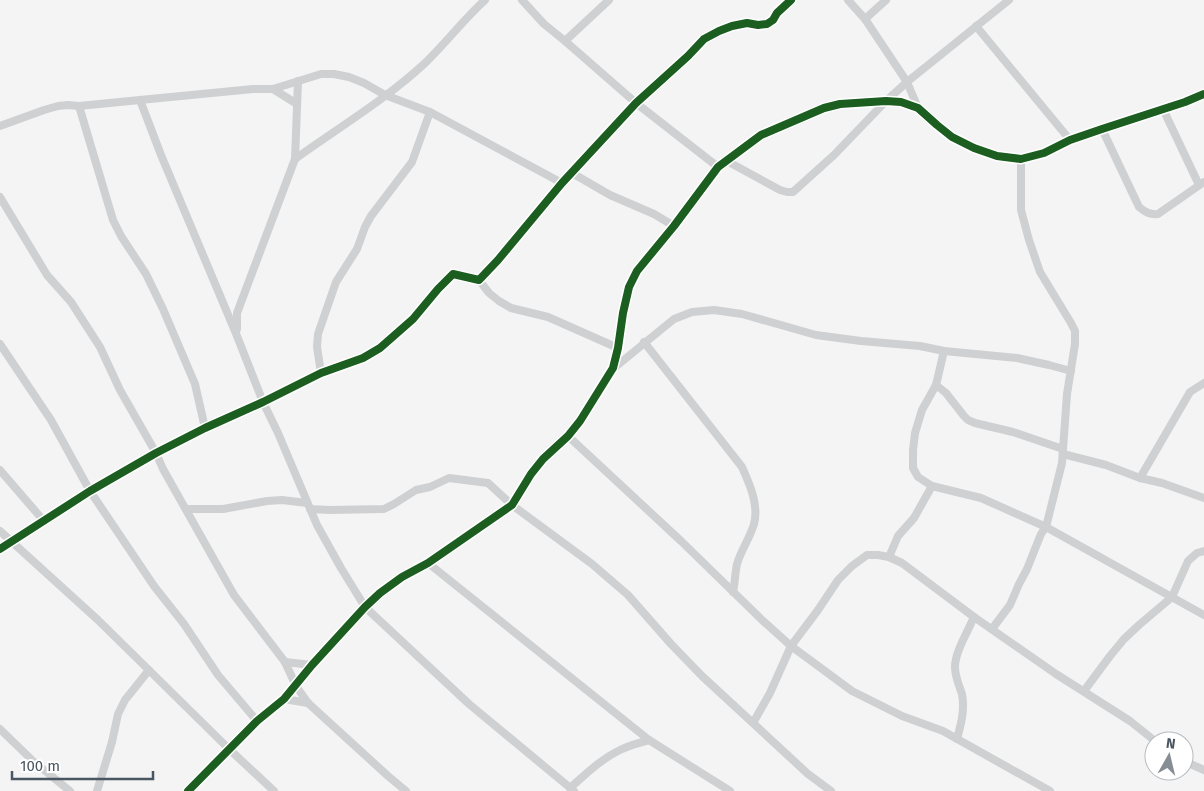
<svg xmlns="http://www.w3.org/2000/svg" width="1204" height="791" viewBox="0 0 1204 791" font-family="'Fira Sans',sans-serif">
	<rect width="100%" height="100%" fill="#f4f4f4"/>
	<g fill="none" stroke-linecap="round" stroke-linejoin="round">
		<!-- minor -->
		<g stroke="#ced0d2" stroke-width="8">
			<path d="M522 0 544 24 565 41 636 103 718 167"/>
			<path d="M848 0 865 19 907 82 918 108"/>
			<path d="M865 19 886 0"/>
			<path d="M976 26 1070 140"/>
			<path d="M565 41 609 0"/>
			<path d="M273 89 297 104"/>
			<path d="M140 100 161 155 237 336 263 402 278 433 317 525 341 568 365 607 469 704 574 791"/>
			<path d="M79 106 113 220 121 236 146 274 163 309 195 384 205 428"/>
			<path d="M1163 109 1199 185"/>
			<path d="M0 126 44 110 58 106 68 105 79 106 140 100 253 89H273L321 74H334L349 77 364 83 385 95 430 112 562 183"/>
			<path d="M1102 129 1139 207C1145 212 1150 215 1158 214L1204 182"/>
			<path d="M295 159C338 128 385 100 424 64 445 44 463 20 485 0"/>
			<path d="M725 160 780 190 787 192H793L834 155 886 101 907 82 1009 0"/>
			<path d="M572 173 610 195 654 214 674 226"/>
			<path d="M0 197 47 275 71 302 100 347 120 390 156 453 163 469 234 595 285 662 296 686 308 703 388 776 406 791"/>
			<path d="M479 280 489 293 499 301 511 308 548 317 618 348"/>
			<path d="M237 329V313L240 305 295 159 298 81"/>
			<path d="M644 342 742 467C750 485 759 505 754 524 750 538 741 550 737 564 735 573 735 583 733 592"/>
			<path d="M0 344 51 420 90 491 154 586 184 624 218 675 257 721"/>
			<path d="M944 351 1017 358 1049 365 1071 371"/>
			<path d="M614 368 674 319 692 312 714 310 742 314 816 335 861 341 920 346 944 351 936 385 922 410 915 433 913 450V468L918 477 932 486 981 498 1046 527 1204 615"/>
			<path d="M321 373 317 347 318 334 336 282 357 249 365 227 371 216 412 162 430 112"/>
			<path d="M936 385 946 393 964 416 968 420 975 423 1013 432 1063 449"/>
			<path d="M568 436 681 541 762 620 791 646 852 691 902 716 943 731 1050 791"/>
			<path d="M1063 454 1106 465 1140 478 1162 483 1204 498"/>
			<path d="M0 470 43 520"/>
			<path d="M1140 478 1190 392 1204 383"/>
			<path d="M186 509H223L267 501 282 500 307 503"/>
			<path d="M310 509 329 510 384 509 394 504 416 490 430 487 449 478 488 483 512 505 592 564 628 595 671 644 702 676 808 774 831 791"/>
			<path d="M0 531 98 620 229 749 274 791"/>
			<path d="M0 549 90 491 156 453 205 428 263 402 321 373 363 358 380 348 413 319 438 289 453 274 479 280 498 260 562 183 636 103 688 56 704 39 719 31 732 26 747 23 758 25 767 24 773 20 777 13 791 0"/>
			<path d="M889 557 898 536 914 518 932 486"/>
			<path d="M428 563 649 740 730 791"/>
			<path d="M992 629 1010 605 1019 584 1027 569 1041 534 1046 527 1062 463 1067 394 1075 344V331L1071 323 1040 272 1029 240 1021 210V159"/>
			<path d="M285 662 312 665"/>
			<path d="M1084 691 1110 656 1124 639 1139 625 1172 597 1188 561 1197 553 1204 551"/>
			<path d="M284 699 308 703"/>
			<path d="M753 723 770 693 791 646 818 610 838 580 852 566 867 555H878L889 557 902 563 974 617 1056 674 1130 721 1155 741"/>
			<path d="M0 729 33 761 70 791"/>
			<path d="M957 739C961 724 965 710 962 694 959 685 955 677 955 667 955 652 968 631 974 617"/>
			<path d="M1184 761 1204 770"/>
			<path d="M570 788C586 774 601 759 620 750 629 745 640 743 649 740"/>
			<path d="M97 791 112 742 118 714 125 700 149 670"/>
			<path d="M188 791 257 721 284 699 312 665 365 607 380 593 402 577 428 563 512 505 531 474 543 459 568 436 580 421 613 368 618 348 623 313 629 287 637 271 674 226 718 167 761 135 824 108 840 104 886 101 901 102 918 108 937 125 952 137 974 148 997 156 1021 159 1044 153 1070 140 1102 129 1185 102 1204 94"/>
		</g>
		<defs>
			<g id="cycleway">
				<path d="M0 549 90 491 156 453 205 428 263 402 321 373 363 358 380 348 413 319 438 289 453 274 479 280 498 260 562 183 636 103 688 56 704 39 719 31 732 26 747 23 758 25 767 24 773 20 777 13 791 0"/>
				<path d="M188 791 257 721 284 699 312 665 365 607 380 593 402 577 428 563 512 505 531 474 543 459 568 436 580 421 613 368 618 348 623 313 629 287 637 271 674 226 718 167 761 135 824 108 840 104 886 101 901 102 918 108 937 125 952 137 974 148 997 156 1021 159 1044 153 1070 140 1102 129 1185 102 1204 94"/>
			</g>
		</defs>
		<!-- cycleway casing -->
		<use href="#cycleway" stroke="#fff" stroke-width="11"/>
		<!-- cycleway -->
		<use href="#cycleway" stroke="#1b5e20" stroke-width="8"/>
	</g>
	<!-- north arrow -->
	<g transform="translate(1169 756) rotate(8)"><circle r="24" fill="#ffffff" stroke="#b7bbc0"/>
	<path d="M0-4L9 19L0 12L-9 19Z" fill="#868d94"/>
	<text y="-8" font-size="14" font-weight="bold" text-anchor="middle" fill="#4a5661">N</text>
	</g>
	<!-- scale -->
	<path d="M12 771v8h141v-8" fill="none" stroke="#4a5661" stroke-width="2.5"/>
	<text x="20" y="771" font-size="15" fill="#4a5661" stroke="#ffffff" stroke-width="4" paint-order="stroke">100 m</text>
</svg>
